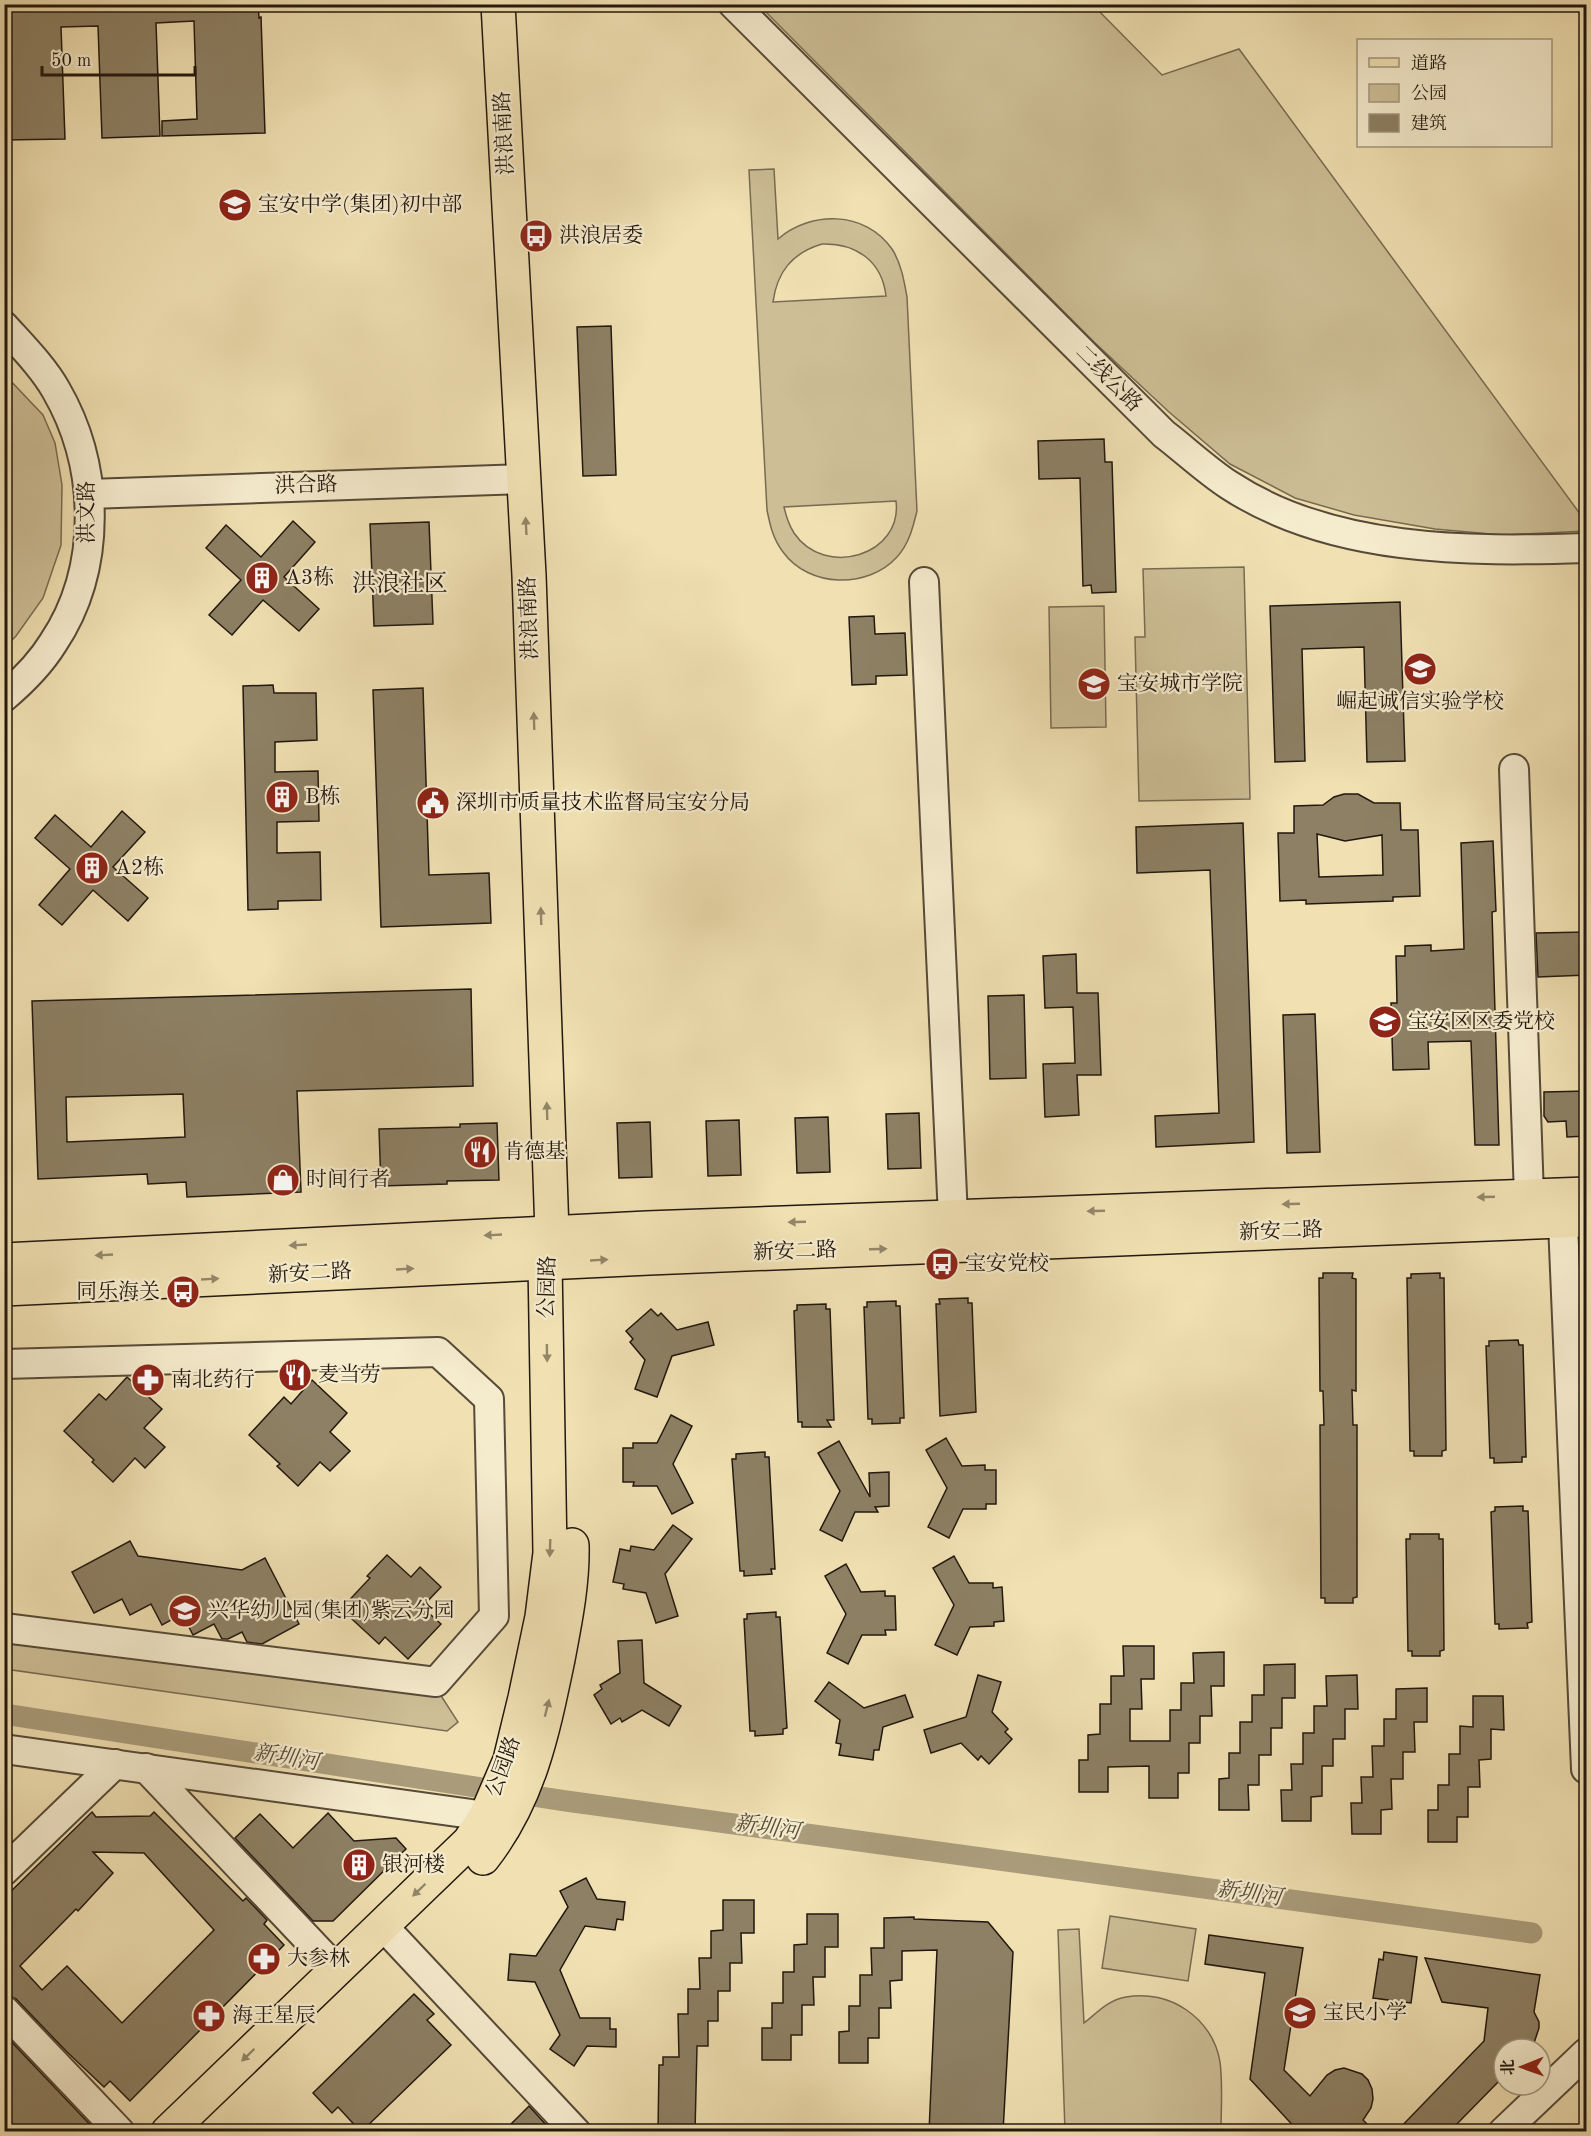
<svg xmlns="http://www.w3.org/2000/svg" width="1591" height="2136" viewBox="0 0 1591 2136" font-family="'Old Standard TT','Noto Serif SC',serif">
	<rect width="100%" height="100%" fill="#f0e0b2"/>
	<filter id="stains"><feTurbulence type="fractalNoise" baseFrequency=".00333" numOctaves="4"/><feColorMatrix values="0 0 0 0 .2 0 0 0 0 .09 0 0 0 0 .02 0 0 0 .5 -.17"/></filter>
	<radialGradient id="worn" r=".72"><stop offset=".6" stop-color="#630" stop-opacity="0"/><stop offset="1" stop-color="#630" stop-opacity=".3"/></radialGradient>
	<!-- green -->
	<g fill="#cdbe96" stroke="#786b52" stroke-width="1.5" fill-rule="evenodd">
		<path d="M759 5H1093L1162 75 1239 49 1586 522V531L1502 535 1435 529 1354 515 1295 498 1230 464 1169 412 1094 342Z"/>
		<path d="M774 169 778 239C810 211 865 210 892 249 901 263 904 280 907 297L917 511C913 527 909 544 897 557 868 589 809 588 783 552 773 539 770 525 767 510L749 170ZM822 244C856 243 882 261 886 296L773 302C777 272 792 253 822 244ZM896 501C903 555 825 579 794 533 789 525 786 516 784 507Z"/>
		<path d="M5 375 43 415 55 443 62 485 61 545 43 598 16 636 5 647Z"/>
		<path d="M1244 567 1250 799 1139 801 1135 637H1145L1143 569Z"/>
		<path d="M1104 606 1106 727 1051 728 1049 607Z"/>
		<path d="M5 1638 438 1691 458 1722 447 1731 5 1669Z"/>
		<path d="M1110 1916 1196 1929 1188 1981 1102 1968Z"/>
		<path d="M1079 1929 1084 2023C1097 2013 1108 2000 1126 1997 1169 1989 1213 2018 1220 2062 1223 2084 1221 2109 1221 2131H1065L1058 1930Z"/>
	</g>
	<g fill="none" stroke-linecap="round" stroke-linejoin="round">
		<!-- canal -->
		<path stroke="#aa9c7b" stroke-width="21" d="M4 1714 566 1801 1532 1933"/>
	</g>
	<!-- building -->
	<g fill="#8d8064" stroke="#22180f" stroke-width="1.5" fill-rule="evenodd">
		<path d="M38 4H258L259 18 261 17 265 133 162 136V121L197 119 194 21 156 23 160 136 102 138 98 26 61 27 65 139 4 140V11L39 9Z"/>
		<path d="M611 326 616 475 583 476 577 327Z"/>
		<path d="M1104 439 1105 462H1112L1116 592 1092 593 1091 585 1083 586 1080 478 1039 479 1038 441Z"/>
		<path d="M293 521 315 542 284 577 319 609 299 631 263 600 232 635 209 615 241 580 206 548 226 525 261 557Z"/>
		<path d="M429 522 433 624 374 626 370 524Z"/>
		<path d="M1400 602 1405 761 1367 762 1364 647 1302 649 1305 761 1275 762 1270 606Z"/>
		<path d="M874 616 875 634 905 633 907 675 876 676V684L852 685 849 617Z"/>
		<path d="M273 685 274 693H316L317 740 275 742V772L318 771 319 821 277 822V853L320 852 321 900 278 901V909L248 910 243 686Z"/>
		<path d="M423 688 429 875 489 873 491 923 381 927 373 690Z"/>
		<path d="M1344 794H1358L1374 803H1400L1401 830H1418L1420 896 1393 897V901L1306 904V900L1280 901 1278 833H1294V806L1323 805 1334 797ZM1317 834 1345 841 1382 835 1383 875 1319 877Z"/>
		<path d="M122 811 145 832 113 867 148 898 128 921 93 890 62 925 39 905 70 869 35 838 55 815 91 847Z"/>
		<path d="M1243 823 1254 1142 1156 1147 1155 1116 1219 1113 1210 870 1137 873 1136 827Z"/>
		<path d="M1493 841 1496 911 1492 912 1499 1145H1475L1471 1041 1428 1042 1429 1069 1393 1070 1391 1003H1397L1396 956H1405V946L1431 945V951L1464 949 1461 843Z"/>
		<path d="M1587 932V975L1538 977 1536 933Z"/>
		<path d="M1076 954 1077 993H1098L1101 1075H1077L1079 1115 1045 1117 1043 1064 1075 1063 1073 1007 1045 1008 1043 956Z"/>
		<path d="M471 989 473 1086 297 1091 301 1192 187 1197 186 1182 148 1184 147 1174 38 1179 32 1001ZM183 1094 185 1137 67 1142 66 1097Z"/>
		<path d="M1024 995 1026 1078 990 1079 988 996Z"/>
		<path d="M1315 1014 1320 1152 1287 1153 1283 1015Z"/>
		<path d="M1587 1091V1136L1567 1137 1566 1121 1548 1122 1544 1116V1092Z"/>
		<path d="M919 1113 921 1168 888 1169 886 1114Z"/>
		<path d="M828 1117 830 1172 797 1173 795 1118Z"/>
		<path d="M739 1120 741 1175 708 1176 706 1121Z"/>
		<path d="M650 1122 652 1177 619 1178 617 1123Z"/>
		<path d="M497 1123 499 1180 447 1181V1184L381 1186 379 1129 460 1127V1124Z"/>
		<path d="M1323 1273H1353L1352 1278 1356 1279V1391L1352 1390 1353 1425H1357V1597L1353 1598V1603H1325V1598H1321L1320 1425H1324L1323 1391H1320L1319 1278H1323Z"/>
		<path d="M1440 1273V1278H1444L1446 1450 1442 1451V1456H1414V1451H1410L1407 1278H1411V1274Z"/>
		<path d="M968 1298V1303H972L976 1412 940 1416 936 1304H940L939 1299Z"/>
		<path d="M896 1301V1306H900L904 1418H900V1423L872 1424V1419H868L864 1307H867V1302Z"/>
		<path d="M826 1304V1309H830L834 1420H827L831 1427H802V1422H798L794 1311 797 1310V1305Z"/>
		<path d="M651 1309 658 1316 661 1313 677 1330 708 1322 714 1345 672 1356 657 1397 635 1389 645 1360 630 1342 633 1339 626 1331Z"/>
		<path d="M1518 1340 1519 1345H1523L1526 1457H1522V1462L1494 1463V1458H1490L1486 1346H1489V1341Z"/>
		<path d="M127 1377 162 1409 144 1428 165 1447 145 1468 135 1458 113 1482 92 1462 94 1460 64 1431 99 1394 106 1400Z"/>
		<path d="M312 1380 347 1413 330 1432 350 1451 330 1471 320 1462 298 1486 277 1466 280 1464 249 1435 284 1397 291 1404Z"/>
		<path d="M671 1415 692 1426 673 1464 693 1503 672 1514 657 1486H633L634 1482H623V1448H633V1443H657Z"/>
		<path d="M946 1438 962 1466 985 1465V1470H996V1504H986V1509H963L949 1538 928 1527 947 1488 926 1450Z"/>
		<path d="M839 1441 870 1497 869 1473 889 1472V1506L875 1507 878 1512H855L842 1541 820 1530 840 1491 818 1453Z"/>
		<path d="M765 1452V1457H769L775 1569H771L772 1574 744 1576V1571H740L732 1459H736V1454Z"/>
		<path d="M1523 1506V1511H1528L1532 1622 1527 1623 1528 1628 1499 1629V1624H1495L1491 1512 1495 1511V1507Z"/>
		<path d="M673 1525 692 1539 665 1574 678 1616 656 1623 646 1593 623 1589 624 1584 613 1582 620 1549 630 1551 631 1546 654 1550Z"/>
		<path d="M1410 1534H1439V1539H1443L1444 1650 1440 1651V1656H1412V1651H1408L1406 1539H1410Z"/>
		<path d="M130 1541 138 1556 242 1570 265 1558 299 1624 262 1644 247 1642 242 1632 228 1639H222L214 1624 193 1635 182 1614 162 1625 151 1604 130 1615 122 1599 94 1613 72 1572Z"/>
		<path d="M387 1555 411 1577 420 1567 441 1587 422 1607 441 1624 408 1659 385 1637 379 1644 341 1609 370 1578 367 1576Z"/>
		<path d="M954 1556 969 1583H993V1588L1002 1587 1004 1621 994 1622V1626L970 1627 957 1655 935 1645 954 1605 933 1568Z"/>
		<path d="M846 1564 861 1592 885 1591V1596H895L896 1630H885L886 1635H862L848 1664 827 1653 846 1614 825 1576Z"/>
		<path d="M776 1612V1617H780L787 1728 783 1729V1734L755 1736V1731H750L744 1619H747V1614Z"/>
		<path d="M642 1640 644 1683 681 1706 669 1726 642 1710 622 1722 620 1718 611 1724 594 1695 602 1689 600 1685 620 1673 618 1641Z"/>
		<path d="M1123 1646H1154V1679H1141L1142 1709H1130V1741H1170V1710H1181V1683H1194L1193 1653 1224 1652V1686H1211L1212 1716H1200V1743H1189V1773H1178V1798H1149V1766L1108 1767V1792H1079V1760H1088V1735L1100 1734V1704H1111V1676H1124Z"/>
		<path d="M1295 1664V1698H1282V1728H1271V1755H1259V1785H1248L1249 1810H1219V1779L1229 1778V1753H1240V1722H1252V1695H1264V1665Z"/>
		<path d="M978 1675 1001 1682 992 1712 1008 1729 1005 1732 1012 1739 989 1764 981 1756 978 1760 961 1743 931 1753 924 1730 966 1717Z"/>
		<path d="M1357 1675 1358 1709H1345V1739H1333V1766H1322V1796L1311 1797V1821H1282L1281 1790H1292L1291 1764H1303V1733H1314V1706H1327L1326 1676Z"/>
		<path d="M829 1682 864 1708 905 1695 913 1717 883 1727 879 1750H874L873 1760 839 1755 841 1744 836 1743 840 1720 815 1701Z"/>
		<path d="M1427 1688V1722H1414L1415 1752H1403V1779H1391L1392 1809 1381 1810V1834H1352L1351 1803H1362L1361 1777H1373L1372 1746H1384V1719H1396V1689Z"/>
		<path d="M1473 1696H1503L1504 1730 1491 1729V1759L1479 1760 1480 1787H1468V1817H1457V1842H1428V1810H1438V1785H1449V1754H1460V1726L1473 1727Z"/>
		<path d="M92 1812 96 1817 150 1816 154 1812 243 1901 246 1898 267 1920 264 1924 284 1945 130 2101 110 2081 104 2087 67 2052 16 1999 4 1994V1898ZM93 1852 144 1853 214 1930 122 2023 67 1966 42 1990 20 1966 76 1909 78 1911 113 1873Z"/>
		<path d="M328 1813 354 1841 396 1838 406 1849 333 1921H313L235 1838 260 1814 293 1848Z"/>
		<path d="M586 1878 597 1899 625 1902 623 1920 617 1919 615 1930 585 1926 560 1970 580 2018H610V2029H616V2047L587 2046 574 2066 550 2049 560 2035 535 1982 508 1980 510 1954 536 1956 568 1907 560 1891Z"/>
		<path d="M723 1900H754V1933H741L742 1963H730V1991H718V2021H708V2046H697L695 2132H658L659 2065H663V2057H679L678 2014H688V1989H700L699 1958H711V1931L723 1930Z"/>
		<path d="M807 1914H838V1947H825V1977H813L814 2005H802V2035H791V2060H762V2028H772V2003H783V1972H794V1945L807 1944Z"/>
		<path d="M914 1917V1919L988 1922 1013 1952 1003 2132H929L937 1950 902 1951V1980L890 1981 891 2008H879V2038H868V2063H839V2032L849 2031V2006H860V1975H872L871 1948H884V1918Z"/>
		<path d="M1209 1935 1303 1948 1284 2070 1310 2096 1327 2075 1335 2070 1344 2068 1362 2074 1368 2080 1372 2089 1373 2099 1371 2108 1363 2120 1375 2132H1299L1250 2079 1265 1973 1205 1964Z"/>
		<path d="M1384 1952 1417 1957 1411 2003 1373 1998 1379 1959 1383 1960Z"/>
		<path d="M1425 1958 1540 1975 1534 2012 1539 2022V2028L1532 2049H1504V2076L1449 2132H1396L1484 2041 1488 2008 1442 2002Z"/>
		<path d="M414 1994 434 2014 427 2020 451 2045 361 2132 338 2107 332 2113 313 2093Z"/>
		<path d="M4 2034 97 2132H4Z"/>
		<path d="M529 2106 548 2127 544 2132H503Z"/>
	</g>
	<g fill="none" stroke-linecap="round" stroke-linejoin="round">
		<defs>
			<g id="minor">
				<path d="M733 4 1164 434C1185 450 1206 470 1229 485 1331 552 1468 552 1586 548"/>
				<path d="M4 326C22 346 43 367 56 390 100 466 103 568 53 643 40 664 23 681 4 697"/>
				<path d="M89 494 523 479"/>
				<path d="M924 582 953 1217"/>
				<path d="M1514 769 1529 1196"/>
				<path d="M1562 1199 1586 1769"/>
				<path d="M4 1364 438 1352 489 1399 494 1616 436 1682 4 1628"/>
				<path d="M4 1749 486 1816"/>
				<path d="M146 1768 337 1970"/>
				<path d="M4 1871 115 1764"/>
				<path d="M382 1925 576 2132"/>
				<path d="M4 2010 120 2132"/>
				<path d="M1503 2132 1586 2053"/>
			</g>
			<g id="major">
				<path d="M4 1260 647 1228 1586 1194"/>
				<path d="M4 1289 649 1258 1586 1220"/>
				<path d="M483 1858C530 1798 543 1731 558 1659 565 1622 573 1583 572 1545"/>
				<path d="M168 2132 469 1842 486 1816 510 1760 525 1698 542 1617 550 1553 545 1263 552 1232 529 575 498 4"/>
			</g>
		</defs>
		<!-- minor casing -->
		<use href="#minor" stroke="#564a38" stroke-width="32"/>
		<!-- major casing -->
		<use href="#major" stroke="#22180f" stroke-width="36"/>
		<!-- minor -->
		<use href="#minor" stroke="#f5ebcd" stroke-width="28"/>
		<!-- major -->
		<use href="#major" stroke="#f0e0b2" stroke-width="33"/>
	</g>
	<!-- one-way arrows -->
	<defs><path id="oneway-solid" d="M-6-.8H1V-3.2L6.5 0L1 3.2V.8H-6Z" transform="scale(1.5)"/></defs>
	<g fill="#938669">
		<use href="#oneway-solid" transform="translate(526 526) rotate(-93)"/>
		<use href="#oneway-solid" transform="translate(534 721) rotate(-92)"/>
		<use href="#oneway-solid" transform="translate(541 916) rotate(-92)"/>
		<use href="#oneway-solid" transform="translate(547 1111) rotate(-92)"/>
		<use href="#oneway-solid" transform="translate(1486 1197) rotate(178)"/>
		<use href="#oneway-solid" transform="translate(1291 1204) rotate(178)"/>
		<use href="#oneway-solid" transform="translate(1096 1211) rotate(178)"/>
		<use href="#oneway-solid" transform="translate(797 1222) rotate(178)"/>
		<use href="#oneway-solid" transform="translate(493 1235) rotate(177)"/>
		<use href="#oneway-solid" transform="translate(298 1245) rotate(177)"/>
		<use href="#oneway-solid" transform="translate(878 1249) rotate(-2)"/>
		<use href="#oneway-solid" transform="translate(104 1255) rotate(177)"/>
		<use href="#oneway-solid" transform="translate(599 1260) rotate(-3)"/>
		<use href="#oneway-solid" transform="translate(405 1269) rotate(-3)"/>
		<use href="#oneway-solid" transform="translate(210 1279) rotate(-3)"/>
		<use href="#oneway-solid" transform="translate(547 1353) rotate(89)"/>
		<use href="#oneway-solid" transform="translate(550 1548) rotate(92)"/>
		<use href="#oneway-solid" transform="translate(547 1708) rotate(-76)"/>
		<use href="#oneway-solid" transform="translate(419 1890) rotate(136)"/>
		<use href="#oneway-solid" transform="translate(248 2055) rotate(136)"/>
	</g>
	<!-- icons -->
	<defs>
		<symbol id="school-disc" viewBox="-11 -11 22 22"><circle r="9.5" fill="#8f2418" stroke="#f5ebcd"/><path d="M0-5L7-2L0 1L-7-2ZM-4 1L0 2.5L4 1V4Q0 6-4 4Z" fill="#fff"/></symbol>
		<symbol id="bus-disc" viewBox="-11 -11 22 22"><circle r="9.5" fill="#8f2418" stroke="#f5ebcd"/><path d="M-5-6H5V4H4V6H2V4H-2V6H-4V4H-5ZM-3.5-4V0h7V-4ZM-3.5 1.2v1.5H-2V1.2ZM2 1.2v1.5H3.5V1.2Z" fill="#fff"/></symbol>
		<symbol id="building-disc" viewBox="-11 -11 22 22"><circle r="9.5" fill="#8f2418" stroke="#f5ebcd"/><path d="M-4-6H4V6H1V3H-1V6H-4ZM-2.5-4.3h1.7v1.8h-1.7ZM.8-4.3h1.7v1.8H.8ZM-2.5-1h1.7V.8h-1.7ZM.8-1h1.7V.8H.8Z" fill="#fff"/></symbol>
		<symbol id="civic-disc" viewBox="-11 -11 22 22"><circle r="9.5" fill="#8f2418" stroke="#f5ebcd"/><path d="M-.6-6.5H3V-4.5H.6V-3L4-1V1h2V6H-6V1h2V-1L-.6-3ZM-1.2 2.5V6h2.4V2.5Z" fill="#fff"/></symbol>
		<symbol id="restaurant-disc" viewBox="-11 -11 22 22"><circle r="9.5" fill="#8f2418" stroke="#f5ebcd"/><path d="M-5-6h1v4h1v-4h1v4h1v-4h1v5L-1.5 .5V6h-2V.5L-5-1ZM5-6V6H3V1.5H1.5Q1.5-4 5-6Z" fill="#fff"/></symbol>
		<symbol id="shop-disc" viewBox="-11 -11 22 22"><circle r="9.5" fill="#8f2418" stroke="#f5ebcd"/><path d="M-5-2.5h2.3a2.7 3.5 0 0 1 5.4 0H5L5.5 6h-11ZM-1.5-2.5h3a1.5 2.3 0 0 0-3 0Z" fill="#fff"/></symbol>
		<symbol id="pharmacy-disc" viewBox="-11 -11 22 22"><circle r="9.5" fill="#8f2418" stroke="#f5ebcd"/><path d="M-2-6h4v4h4v4h-4v4h-4v-4h-4v-4h4Z" fill="#fff"/></symbol>
	</defs>
	<g fill-rule="evenodd">
		<use href="#school-disc" x="216" y="186" width="38" height="38"/>
		<use href="#bus-disc" x="517" y="217" width="38" height="38"/>
		<use href="#building-disc" x="243" y="559" width="38" height="38"/>
		<use href="#school-disc" x="1401" y="650" width="38" height="38"/>
		<use href="#school-disc" x="1075" y="665" width="38" height="38"/>
		<use href="#building-disc" x="263" y="778" width="38" height="38"/>
		<use href="#civic-disc" x="414" y="784" width="38" height="38"/>
		<use href="#building-disc" x="73" y="849" width="38" height="38"/>
		<use href="#school-disc" x="1366" y="1003" width="38" height="38"/>
		<use href="#restaurant-disc" x="461" y="1133" width="38" height="38"/>
		<use href="#shop-disc" x="264" y="1161" width="38" height="38"/>
		<use href="#bus-disc" x="923" y="1245" width="38" height="38"/>
		<use href="#bus-disc" x="164" y="1273" width="38" height="38"/>
		<use href="#restaurant-disc" x="276" y="1356" width="38" height="38"/>
		<use href="#pharmacy-disc" x="129" y="1361" width="38" height="38"/>
		<use href="#school-disc" x="166" y="1592" width="38" height="38"/>
		<use href="#building-disc" x="340" y="1846" width="38" height="38"/>
		<use href="#pharmacy-disc" x="245" y="1940" width="38" height="38"/>
		<use href="#school-disc" x="1281" y="1994" width="38" height="38"/>
		<use href="#pharmacy-disc" x="190" y="1997" width="38" height="38"/>
	</g>
	<g text-anchor="middle" dominant-baseline="central" stroke-width="4.5" stroke-linejoin="round" paint-order="stroke">
		<!-- street labels -->
		<g font-size="21" fill="#22180f" stroke="#f5ebcd">
			<text transform="translate(505 133) rotate(-93)">洪浪南路</text>
			<text transform="translate(1108 379) rotate(45)">二线公路</text>
			<text transform="translate(306 486) rotate(-2)">洪合路</text>
			<text transform="translate(87 512) rotate(-90)">洪文路</text>
			<text transform="translate(530 618) rotate(-92)">洪浪南路</text>
			<text transform="translate(1281 1232) rotate(-2)">新安二路</text>
			<text transform="translate(795 1252) rotate(-2)">新安二路</text>
			<text transform="translate(310 1274) rotate(-3)">新安二路</text>
			<text transform="translate(548 1287) rotate(-88)">公园路</text>
			<text transform="translate(504 1767) rotate(-70)">公园路</text>
		</g>
		<!-- poi labels -->
		<g font-size="21" fill="#22180f" stroke="#f5ebcd" text-anchor="start">
			<text x="258" y="205">宝安中学(集团)初中部</text>
			<text x="559" y="236">洪浪居委</text>
			<text x="285" y="578">A3栋</text>
			<text x="1117" y="684">宝安城市学院</text>
			<text x="1420" y="702" text-anchor="middle">崛起诚信实验学校</text>
			<text x="305" y="797">B栋</text>
			<text x="456" y="803">深圳市质量技术监督局宝安分局</text>
			<text x="115" y="868">A2栋</text>
			<text x="1408" y="1022">宝安区区委党校</text>
			<text x="503" y="1152">肯德基</text>
			<text x="306" y="1180">时间行者</text>
			<text x="965" y="1264">宝安党校</text>
			<text x="160" y="1292" text-anchor="end">同乐海关</text>
			<text x="318" y="1375">麦当劳</text>
			<text x="171" y="1380">南北药行</text>
			<text x="208" y="1611">兴华幼儿园(集团)紫云分园</text>
			<text x="382" y="1865">银河楼</text>
			<text x="287" y="1959">大参林</text>
			<text x="1323" y="2013">宝民小学</text>
			<text x="232" y="2016">海王星辰</text>
		</g>
		<!-- water labels -->
		<g font-size="22" font-style="italic" fill="#584d3a" stroke="#f5ebcd">
			<text transform="translate(286 1758) rotate(9)">新圳河</text>
			<text transform="translate(767 1828) rotate(8)">新圳河</text>
			<text transform="translate(1249 1894) rotate(8)">新圳河</text>
		</g>
		<!-- quarter labels -->
		<g font-size="24" fill="#22180f" stroke="#f5ebcd">
			<text x="400" y="585">洪浪社区</text>
		</g>
	</g>
	<!-- margin -->
	<rect width="1591" height="2136" fill="none" stroke="#f0e0b2" stroke-width="24"/>
	<rect x="6" y="6" width="1579" height="2124" fill="none" stroke="#22180f" stroke-width="3"/>
	<rect x="12" y="12" width="1567" height="2112" fill="none" stroke="#22180f" stroke-width="1.5"/>
	<!-- legend -->
	<rect x="1357" y="39" width="195" height="108" fill="#f5ebcd" stroke="#a19781" stroke-width="1.5"/>
	<rect x="1369" y="58" width="30" height="9" fill="#f0e0b2" stroke="#a19781" stroke-width="1.5"/>
	<text x="1411" y="69" font-size="18" fill="#22180f">道路</text>
	<rect x="1369" y="84" width="30" height="18" fill="#cdbe96" stroke="#a19781" stroke-width="1.5"/>
	<text x="1411" y="99" font-size="18" fill="#22180f">公园</text>
	<rect x="1369" y="114" width="30" height="18" fill="#8d8064" stroke="#a19781" stroke-width="1.5"/>
	<text x="1411" y="129" font-size="18" fill="#22180f">建筑</text>
	<!-- north arrow -->
	<g transform="translate(1522 2067) rotate(269)"><circle r="28" fill="#f5ebcd" stroke="#a19781" stroke-width="1.5"/>
	<path d="M0-4.5L10 22L0 15L-10 22Z" fill="#8f2418"/>
	<text y="-9" font-size="16" font-weight="bold" text-anchor="middle" fill="#22180f">北</text>
	</g>
	<!-- scale -->
	<path d="M42 66v9h153v-9" fill="none" stroke="#22180f" stroke-width="3"/>
	<text x="51" y="66" font-size="18" fill="#22180f" stroke="#f5ebcd" stroke-width="4.5" paint-order="stroke">50 m</text>
	<rect width="100%" height="100%" filter="url(#stains)"/>
	<rect width="100%" height="100%" fill="url(#worn)"/>
</svg>
